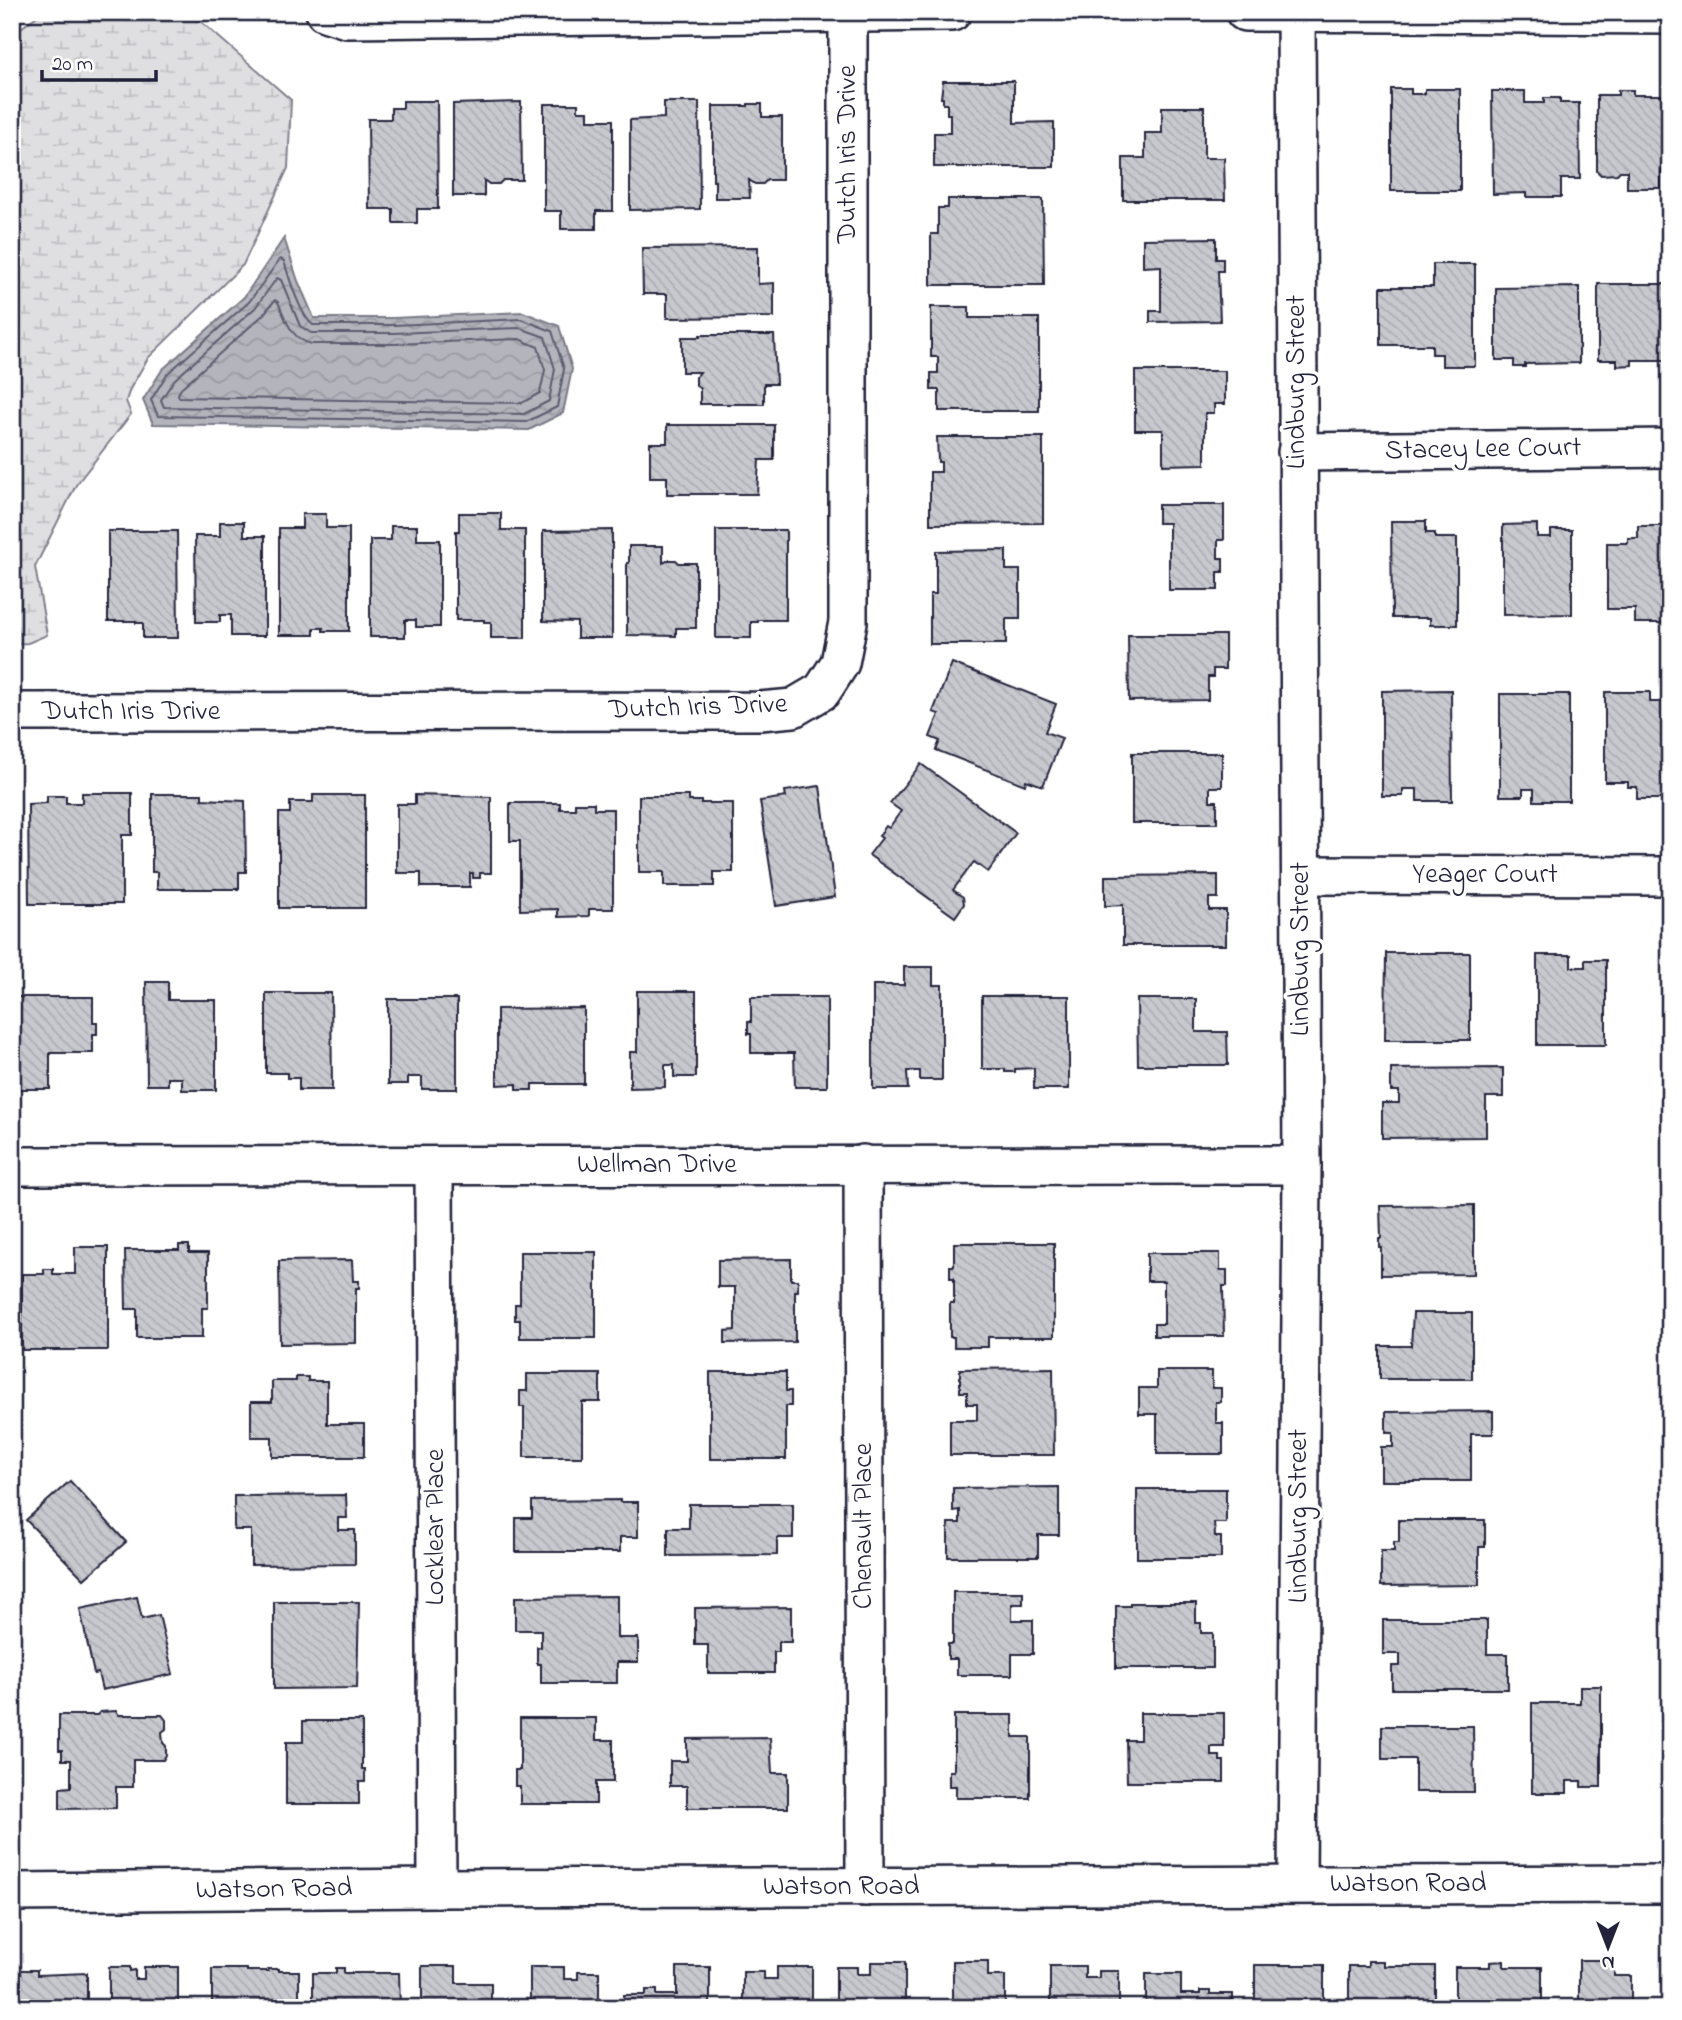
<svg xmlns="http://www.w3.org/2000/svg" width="1682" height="2020" viewBox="0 0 1682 2020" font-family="'Indie Flower',sans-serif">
	<defs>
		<pattern id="wetland-marsh" width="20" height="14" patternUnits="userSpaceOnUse" patternTransform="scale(1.75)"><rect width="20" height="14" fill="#dfdfe2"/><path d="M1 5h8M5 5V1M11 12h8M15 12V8" fill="none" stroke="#bfbfc3"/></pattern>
		<pattern id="water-waves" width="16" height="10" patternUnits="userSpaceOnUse" patternTransform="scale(1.75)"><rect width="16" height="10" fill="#b4b4bc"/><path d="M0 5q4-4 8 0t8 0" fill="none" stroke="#9a9aa2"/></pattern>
		<pattern id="building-back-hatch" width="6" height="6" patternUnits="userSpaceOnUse" patternTransform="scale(1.75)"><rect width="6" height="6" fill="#c8c8cf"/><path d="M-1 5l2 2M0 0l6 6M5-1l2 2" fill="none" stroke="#acacb3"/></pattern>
	</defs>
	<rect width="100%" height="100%" fill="#fff"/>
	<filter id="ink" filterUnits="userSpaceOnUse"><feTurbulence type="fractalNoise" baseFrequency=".0143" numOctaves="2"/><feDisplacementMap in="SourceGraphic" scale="14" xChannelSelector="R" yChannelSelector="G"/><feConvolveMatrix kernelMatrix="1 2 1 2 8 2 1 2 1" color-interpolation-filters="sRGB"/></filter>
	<g filter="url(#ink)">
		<!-- wetland -->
		<path fill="url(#wetland-marsh)" stroke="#80808e" stroke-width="2" d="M42 12H190L291 100 288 168 243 265 148 358 130 389 126 401 131 414 76 485 35 567 47 635 28 643 12 644V35Z"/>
		<!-- water -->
		<path fill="url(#water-waves)" stroke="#7a7a88" stroke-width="2" d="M284 238 298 281 314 318H393L523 312 559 326 572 369 563 413 529 430 153 424 143 400 162 370 244 297Z"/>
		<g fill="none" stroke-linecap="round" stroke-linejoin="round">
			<!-- shore -->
			<g stroke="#5c5c6f" stroke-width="2">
				<path d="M280 259 284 261C289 277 300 316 313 325H394L521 319 552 331 564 369 557 407 526 422 158 416 151 400 167 374 249 302Z"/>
				<path d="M277 278 281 280 300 326 311 333H394L520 328 545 337 555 369 549 401 524 414 164 407 161 400 174 380 255 308Z"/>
				<path d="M275 300 278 302C286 320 291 339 311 344H394L519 339 538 347 545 370 540 393 522 403 179 397 178 394 182 387 262 316Z"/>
			</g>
		</g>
		<!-- building -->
		<g fill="url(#building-back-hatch)" stroke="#22223b" stroke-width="2">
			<path d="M943 81H1014V123L1054 122V167H934V133H950V114H947V104H943V98H941Z"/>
			<path d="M1391 89H1411V94H1425V89H1460V191H1391Z"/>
			<path d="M1618 90H1633V95H1670V171H1661V188H1627V171H1620L1617 174 1601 175 1597 171V95H1618Z"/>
			<path d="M1492 91H1525V103H1544V98H1560V103H1579L1580 179H1561V197H1526V193L1493 194Z"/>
			<path d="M403 101H437L438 209H417V223H393V209H369L368 119H391V108H403Z"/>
			<path d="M521 102 522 180H503L499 184H489L484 180V196H453V104Z"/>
			<path d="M664 102H699L700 209 630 210V120L664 118Z"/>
			<path d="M544 104H578V111H588V120H613V211H596V229H561V211H544Z"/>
			<path d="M748 104H762V117H782V180H767L763 184H755L749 180 750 198H715V181H713V106H748Z"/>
			<path d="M1162 107H1204V158H1224L1225 200H1123V158H1145V133H1162Z"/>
			<path d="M948 199H1043L1044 285H931V234H938V208H948Z"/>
			<path d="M1216 238V259H1223V271H1218L1220 321 1150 322V311H1161V266L1143 267V239Z"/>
			<path d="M758 247V284L774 283V317L667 318V294H643L642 248Z"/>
			<path d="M1433 264H1475V366H1442V354H1432V345H1381V287H1433Z"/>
			<path d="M1598 284H1670V360H1632V365L1617 366V360H1598Z"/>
			<path d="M1579 287V363L1525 364V367H1514V360H1496V288Z"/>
			<path d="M931 307H969V318H1039V411H939V390H931V373H938V357H931Z"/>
			<path d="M700 335H774L776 384H764V404H700V389L696 385V377L700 372H682V337H700Z"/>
			<path d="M1135 371H1225V404H1214V413H1205V464L1163 465V430H1135Z"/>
			<path d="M667 425H774V460H759L757 494H667V477H650V443H667Z"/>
			<path d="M937 437H1043V523L930 524V472H941V462H938Z"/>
			<path d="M1158 505H1224V540H1218V558H1223V572H1218V590H1169V523H1158Z"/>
			<path d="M459 513H501V530H525V638H491V622H484V620H456V531H459Z"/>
			<path d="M302 514H326V528H349V631H323V628H314V635H279V528H302Z"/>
			<path d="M1391 521H1426V533H1435V538H1457V625H1430V618H1392Z"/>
			<path d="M220 522H244V536H265V636H231V615H220V622H196L195 536H220Z"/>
			<path d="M1537 524V537H1551V530H1572V614L1503 615V525Z"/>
			<path d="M391 526H417V540H440V627H416V620H405V637H370V540H391Z"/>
			<path d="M1638 526H1670V623H1635V609H1607V543H1628V538H1638Z"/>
			<path d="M612 530V638H577V622L543 621V531Z"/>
			<path d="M716 530H786V620H758V622H751V638H716Z"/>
			<path d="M108 531H177L178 638H143V623H136V621H108Z"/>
			<path d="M629 546H663V563L669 560H676L679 563H696V628H676V636L627 635V563H629Z"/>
			<path d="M1006 550V570H1020V619H1006V644H930V594H936V551Z"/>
			<path d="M1128 635H1225V669H1213V677H1208V700L1129 701Z"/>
			<path d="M952 663 1056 704 1045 732 1062 738 1043 786 1026 780 1025 785 936 750 940 741 930 737 939 714 933 712Z"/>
			<path d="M1451 690 1452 801H1417V789H1403V796H1382V691Z"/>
			<path d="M1605 692H1650V702H1670V799H1637V787H1628V782H1605Z"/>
			<path d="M1500 694H1569V801H1534V789H1523V796H1500Z"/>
			<path d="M1132 753H1222V787H1210V801H1217V823H1132Z"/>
			<path d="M921 764 1016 833 988 872 974 862 953 890 963 897 964 904 955 917 869 855 882 838 879 836 886 826 889 828 901 811 890 803Z"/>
			<path d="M820 786 835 897 776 906 760 801 786 797 785 791Z"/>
			<path d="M82 793H132V835H122V904H29L28 804 47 803V796H66V803H82Z"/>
			<path d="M152 794H202V799L245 801 246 872H239V889H157V872H152Z"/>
			<path d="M313 795H365V908H279V813H290V802H313Z"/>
			<path d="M415 795 491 797V873H480V878H473V873H470V887H421V873H397V804H415Z"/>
			<path d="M639 796H689V801H701V803H733V872H714V886H664V872H639Z"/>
			<path d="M510 803H560V809H575V803H594V809H613V909H589V916L558 917V909L520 910V841H510Z"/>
			<path d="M1218 875V898H1209V910H1226V945H1123V905L1105 906V876Z"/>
			<path d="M1386 953H1470V1040H1385Z"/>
			<path d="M1537 955H1571V967H1585V960H1606V1045H1537Z"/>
			<rect x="1668" y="963" width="2" height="95"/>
			<path d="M904 967H933V985H942V1080H920V1071H907L908 1089H873V985H904Z"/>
			<path d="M146 982H168V1000H216V1090H182V1078H168V1085H147Z"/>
			<path d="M637 991H696V1077H674V1065H665V1087L630 1088V1052H637Z"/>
			<path d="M266 993H331L332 1090H299V1078H287V1073H266Z"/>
			<path d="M982 996H1069V1089H1034V1068L1015 1069V1072H1005V1069H982Z"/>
			<path d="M17 997H93V1022H97V1034H93V1053H50V1089H17Z"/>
			<path d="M751 997H827V1087H795L794 1053H751V1034H748V1022H751Z"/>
			<path d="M388 999H457V1089H422V1077H408V1084H388Z"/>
			<path d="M1137 999H1196V1032H1227L1228 1065H1138Z"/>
			<path d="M584 1008V1084H532V1090H517V1084L497 1085V1009Z"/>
			<path d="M1503 1068V1097H1486V1137L1382 1138V1103H1399V1091H1391V1069Z"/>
			<path d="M1474 1205V1274L1381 1275V1247H1379V1238H1381L1380 1206Z"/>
			<path d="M954 1243H1054V1337H988V1347H954V1337H950V1303H954V1278H950V1266H954Z"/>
			<path d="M179 1245H189V1253H208V1308H202V1338H137V1309H126L125 1250H179Z"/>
			<path d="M75 1247H108V1350H22V1274H44V1269H53V1274H75Z"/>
			<path d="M520 1252H596V1338H520V1320H515V1304H520Z"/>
			<path d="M1147 1253H1220V1270H1227V1286H1223L1224 1336H1154V1324H1164V1281H1147Z"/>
			<path d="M791 1259V1280H798V1291H795V1342L725 1343V1331L735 1330V1287H718V1260Z"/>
			<path d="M352 1260 353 1281H359V1288H356V1343L280 1344 279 1261Z"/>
			<path d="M1413 1313H1472V1379H1380V1346H1411Z"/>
			<path d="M1053 1368 1054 1455H950V1420H977V1404H967V1392H960V1369Z"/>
			<path d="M1157 1371H1212V1388H1221V1402H1216V1423H1223V1454H1157V1414H1139V1388H1157Z"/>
			<path d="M710 1372H786V1391H791V1406H786V1459H710Z"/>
			<path d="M527 1374H600V1402H582V1457H524V1407H520V1391H527Z"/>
			<path d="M296 1377H308V1381H327V1424H364V1457H272V1437H251V1402H272V1381H296Z"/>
			<path d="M1493 1411V1434H1471V1481H1381V1447H1393V1433H1386V1412Z"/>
			<path d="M70 1481 126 1542 84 1579 26 1520Z"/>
			<path d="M1059 1487V1535H1038V1557H948V1523H960V1510L953 1511V1488Z"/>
			<path d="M1137 1489H1226V1523H1214L1215 1537H1221V1558H1137Z"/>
			<path d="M346 1495 347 1518H338V1530H355V1564L251 1565V1530H234V1496Z"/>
			<path d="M620 1500V1502H638V1537H620V1552H516V1518H532V1501Z"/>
			<path d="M689 1504H793V1538H777V1555L668 1556V1528H689Z"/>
			<path d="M1399 1520H1485V1547H1479V1585L1381 1586V1551H1394V1542H1399Z"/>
			<path d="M953 1592H1023V1604H1012V1620H1033V1654H1012V1675H957V1659H948V1644H953Z"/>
			<path d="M617 1596V1638H638V1662H617V1683H541V1664H537V1647H541V1630H515V1597Z"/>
			<path d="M137 1597 142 1619 159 1615 173 1674 102 1690 98 1673 94 1674 80 1609Z"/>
			<path d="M274 1602H359L357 1688 274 1689Z"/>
			<path d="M1130 1603H1196V1623H1201V1633H1213V1668H1116V1606H1130Z"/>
			<path d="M791 1607V1642H779V1652H774V1673H708V1645H695V1608Z"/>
			<path d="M1383 1620H1487V1654H1508V1689H1392V1666H1400V1654H1383Z"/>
			<path d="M1580 1686H1601V1787H1581V1781H1567V1793H1532V1703H1580Z"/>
			<rect x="1666" y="1709" width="4" height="97"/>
			<path d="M116 1711 119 1715H162L166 1720V1729L162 1732 163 1743 166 1746V1755L163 1760H133V1787H116V1808L60 1809V1788L71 1787V1760H62V1750H59V1715H97L100 1712Z"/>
			<path d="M1140 1713H1224V1747H1211V1756H1220V1761H1224V1782H1127L1126 1740H1140Z"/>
			<path d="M954 1715H1013V1737H1030V1798H956V1786H949V1771H954Z"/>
			<path d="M520 1718H596V1740H613V1782H596V1804H520V1786H515V1770H520Z"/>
			<path d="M303 1721H362V1769H365V1782H359V1804H286V1742H303Z"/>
			<path d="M1382 1726H1473L1474 1792H1415V1759H1382Z"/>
			<path d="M770 1738 772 1773H788V1808H687V1786H670V1761H687V1739Z"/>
			<path d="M1579 1960H1614V1976H1631V2008H1579Z"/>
			<path d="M953 1961H988V1976H1005V2008H953Z"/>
			<path d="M1368 1961H1384V1966H1435V2008H1349V1966H1368Z"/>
			<path d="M1504 1961V1967H1542V2008H1455V1967H1490V1962Z"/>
			<path d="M871 1962H905V2008H836V1967H857V1974H871Z"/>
			<rect x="1255" y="1965" width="69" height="43"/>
			<path d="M422 1966H456V1983H491V2008H422Z"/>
			<path d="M1050 1966H1085V1978H1099V1971H1119V2008H1050Z"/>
			<path d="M109 1967H130V1971L135 1970V1979H144V1967H178V2008H109Z"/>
			<path d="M530 1967H564V1979H578V1972H599V2008H530Z"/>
			<path d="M677 1967H710V2008H624V1995H646V1990H657V1995H677Z"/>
			<path d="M777 1967H812V2008H743V1972H764V1979H777Z"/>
			<path d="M336 1968H344V1973H399L400 2008H313V1973H336Z"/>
			<path d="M212 1969H247V1971H268V1969H278V1971H299V2008H212Z"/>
			<path d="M20 1970H37V1975L87 1973V2008H12V1977H20Z"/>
			<path d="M1146 1974H1181V1994H1200V1991H1210V1994H1233V2008H1146Z"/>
		</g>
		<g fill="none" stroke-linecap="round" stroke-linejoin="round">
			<defs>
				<g id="minor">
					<path d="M325 12 347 19 952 12"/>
					<path d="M1245 12 1670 15"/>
					<path d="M1296 14 1302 1165 1297 1884"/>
					<path d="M1297 452 1670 448"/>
					<path d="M12 712 760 711 793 708 822 691 840 663 848 622V14"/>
					<path d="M1301 875 1670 876"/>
					<path d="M863 1164 865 1887"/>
					<path d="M12 1166 1302 1165"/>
					<path d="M434 1166 437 1888"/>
					<path d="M12 1892 437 1888 1670 1884"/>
				</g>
			</defs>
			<!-- minor casing -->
			<use href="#minor" stroke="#22223b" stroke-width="42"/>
			<!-- minor -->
			<use href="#minor" stroke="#fff" stroke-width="37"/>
		</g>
	</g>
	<g text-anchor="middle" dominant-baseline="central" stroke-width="7" stroke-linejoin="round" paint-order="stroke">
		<!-- street labels -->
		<g font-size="28" fill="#22223b" stroke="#fff">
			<text transform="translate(848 154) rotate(-90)">Dutch Iris Drive</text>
			<text transform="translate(1297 382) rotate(-90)">Lindburg Street</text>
			<text transform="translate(1483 450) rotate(-1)">Stacey Lee Court</text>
			<text transform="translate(698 708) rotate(-2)">Dutch Iris Drive</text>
			<text x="131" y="712">Dutch Iris Drive</text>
			<text x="1485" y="875">Yeager Court</text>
			<text transform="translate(1301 949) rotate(-90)">Lindburg Street</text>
			<text x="657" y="1165">Wellman Drive</text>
			<text transform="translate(1299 1516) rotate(-90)">Lindburg Street</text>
			<text transform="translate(864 1526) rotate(-90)">Chenault Place</text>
			<text transform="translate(436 1527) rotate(-90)">Locklear Place</text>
			<text x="1408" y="1884">Watson Road</text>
			<text x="841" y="1887">Watson Road</text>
			<text transform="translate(274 1890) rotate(-1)">Watson Road</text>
		</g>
	</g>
	<!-- margin -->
	<rect width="1682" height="2020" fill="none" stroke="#fff" stroke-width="42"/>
	<rect x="21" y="21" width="1640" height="1978" fill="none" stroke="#22223b" stroke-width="2.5" filter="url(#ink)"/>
	<!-- north arrow -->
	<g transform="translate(1608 1947) rotate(180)" stroke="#ffffff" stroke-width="5" paint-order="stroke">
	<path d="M0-5L12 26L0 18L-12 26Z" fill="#22223b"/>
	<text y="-10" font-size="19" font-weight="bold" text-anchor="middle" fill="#22223b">N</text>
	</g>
	<!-- scale -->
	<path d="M42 70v10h114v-10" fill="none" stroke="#22223b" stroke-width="3.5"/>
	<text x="52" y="70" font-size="21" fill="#22223b" stroke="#ffffff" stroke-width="5" paint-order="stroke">20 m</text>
</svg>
